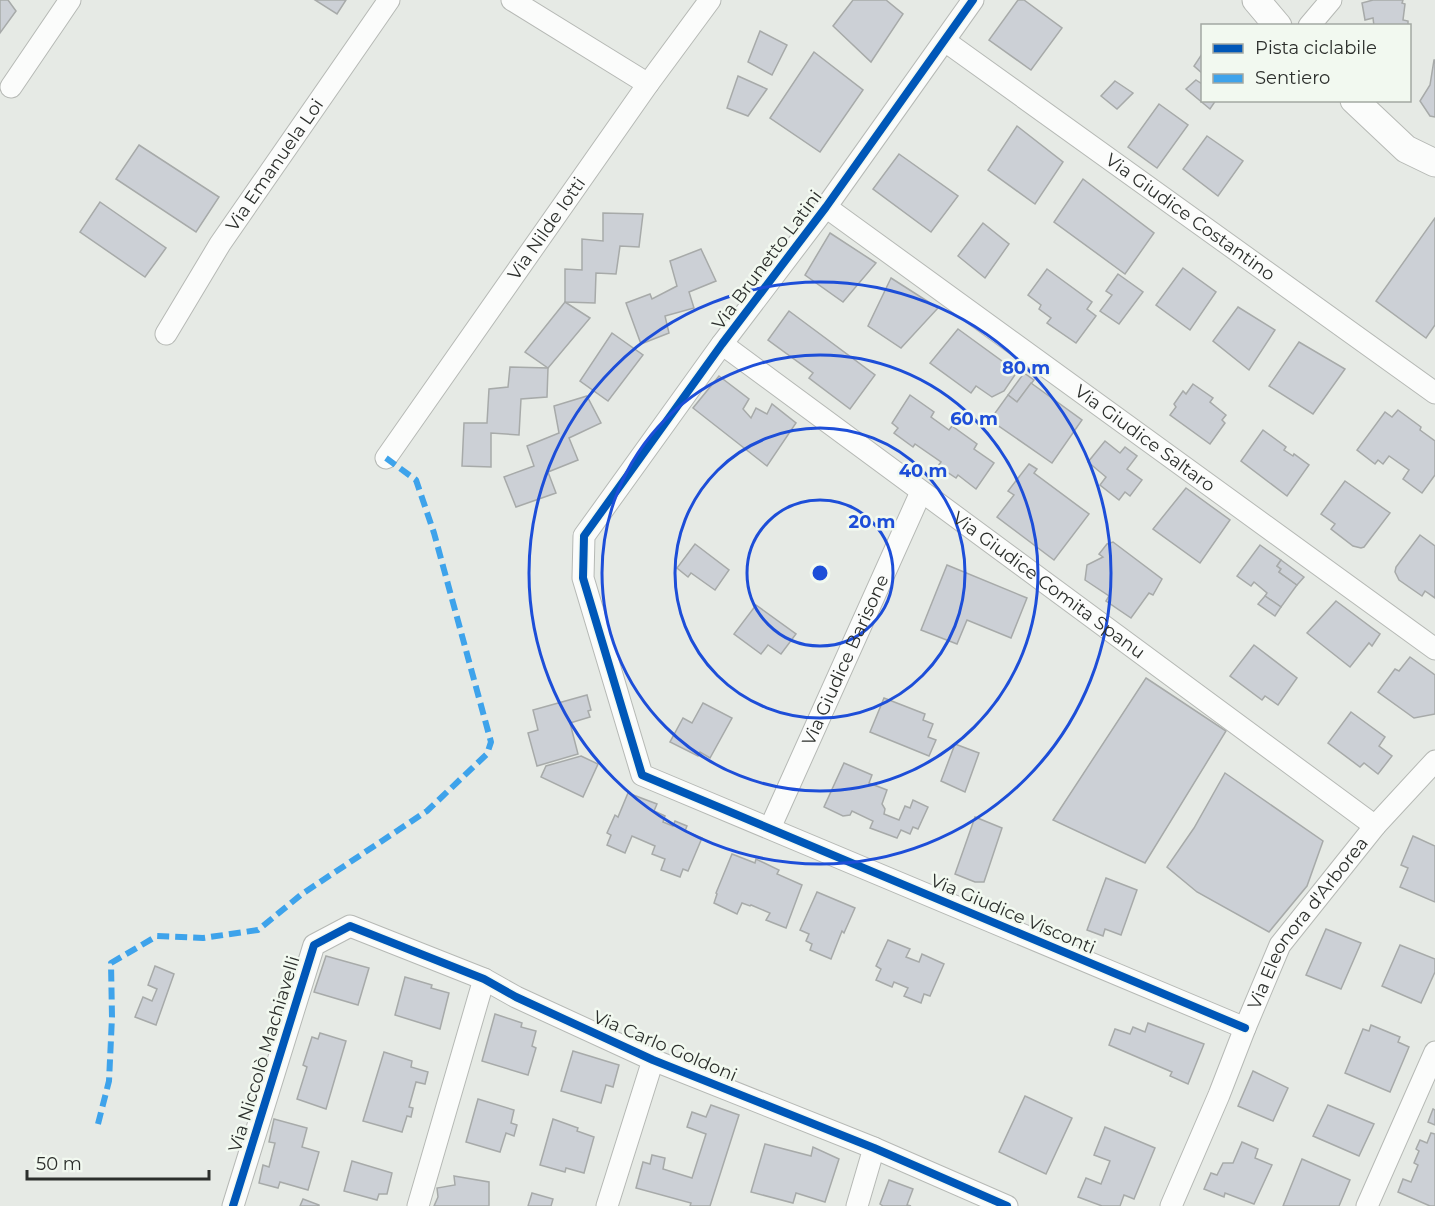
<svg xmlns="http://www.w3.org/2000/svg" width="1435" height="1206" viewBox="0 0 1435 1206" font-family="Montserrat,sans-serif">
	<rect width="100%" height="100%" fill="#e6eae5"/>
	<!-- building -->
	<g fill="#ccd0d6" stroke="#a7aaa9" stroke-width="1.5">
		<path d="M0 0H8L16 11 0 33Z"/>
		<path d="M315 0H346L337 14Z"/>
		<path d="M853 0H886L903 14 871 62 833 26Z"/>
		<path d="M1018 0H1024L1062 28 1031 70 989 40Z"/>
		<path d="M1373 0H1403L1402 3 1405 4 1403 20 1408 21V26H1374L1373 18 1365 20 1362 3Z"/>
		<path d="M760 31 787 45 772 75 748 62Z"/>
		<path d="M814 52 863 90 820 152 770 118Z"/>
		<path d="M1202 54V73L1194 66Z"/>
		<path d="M1434 60H1435V117L1430 116 1420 101 1430 85Z"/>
		<path d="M738 76 767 89 748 116 727 108Z"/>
		<path d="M1196 80 1202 84V100H1216L1210 109 1186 89Z"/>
		<path d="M1115 81 1133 93 1117 109 1101 96Z"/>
		<path d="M1159 104 1188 125 1157 168 1128 147Z"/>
		<path d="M1017 126 1063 162 1035 204 988 170Z"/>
		<path d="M1207 136 1243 161 1218 196 1183 169Z"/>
		<path d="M139 145 219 197 196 232 116 179Z"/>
		<path d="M899 154 958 196 931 232 873 189Z"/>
		<path d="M1083 179 1154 233 1125 274 1054 222Z"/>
		<path d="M100 202 166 248 145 277 80 232Z"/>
		<path d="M603 213 643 214 639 247 620 246 616 274 596 273 595 303 565 302V269L582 270V239L603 241Z"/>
		<path d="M1435 218V325L1426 338 1376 301Z"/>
		<path d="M983 223 1009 244 985 278 958 256Z"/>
		<path d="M830 233 876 263 843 302 805 275Z"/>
		<path d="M701 249 716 281 689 292 694 308 665 316 669 333 641 344 626 303 650 294 652 299 677 286 670 261Z"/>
		<path d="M1183 268 1216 292 1190 330 1156 305Z"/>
		<path d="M1047 269 1092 302 1087 309 1096 316 1076 343 1047 323 1051 318 1039 309 1041 305 1028 295Z"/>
		<path d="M1118 274 1143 292 1119 324 1100 311 1112 295 1106 291Z"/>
		<path d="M891 278 938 308 901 348 868 326Z"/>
		<path d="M565 302 590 318 548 368 525 352Z"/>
		<path d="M1238 307 1275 330 1249 370 1213 341Z"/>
		<path d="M789 311 875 375 850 409 809 378 813 373 768 340Z"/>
		<path d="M958 329 1017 372 1004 391 992 397 976 386 971 393 930 363Z"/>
		<path d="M612 333 643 355 608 401 580 381Z"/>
		<path d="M1299 342 1345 369 1313 414 1269 386Z"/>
		<path d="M510 367 548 368 547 397 521 399 519 435 491 433V467L462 466 464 423H487L489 389 508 387Z"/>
		<path d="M1024 373 1034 380 1017 402 1008 395Z"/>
		<path d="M719 376 749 399 743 409 751 418 756 408 767 414 772 404 796 423 767 466 693 408Z"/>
		<path d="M1031 383 1082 420 1052 463 990 420 1008 395 1017 402Z"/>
		<path d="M1193 384 1213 398 1210 402 1226 415 1222 420 1225 423 1210 444 1170 415 1176 407 1174 404 1183 391 1186 394Z"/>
		<path d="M910 395 934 412 931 417 949 430 952 426 977 444 974 449 994 463 976 489 958 475 956 478 938 466 941 462 915 444 913 447 894 433 898 428 892 423Z"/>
		<path d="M587 396 601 423 569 438 578 460 548 472 556 493 516 507 504 477 534 466 527 446 559 433 554 406Z"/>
		<path d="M1398 410 1421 427 1420 430 1435 441V475L1422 493 1403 479 1409 470 1389 456 1383 464 1378 460 1375 464 1357 450 1385 412 1392 417Z"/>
		<path d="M1263 430 1286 447 1284 450 1293 456 1294 454 1309 465 1287 496 1241 461Z"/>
		<path d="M1105 441 1120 453 1125 447 1137 456 1127 469 1142 480 1130 496 1125 492 1119 500 1100 485 1106 477 1088 462Z"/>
		<path d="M1029 464 1037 469 1034 473 1089 514 1054 560 997 517 1014 495 1008 491Z"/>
		<path d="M1345 481 1390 513 1364 547 1361 548 1353 546 1331 529 1335 524 1321 514Z"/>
		<path d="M1186 488 1230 520 1200 563 1153 529Z"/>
		<path d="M1420 535 1435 546V598L1425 591 1422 596 1399 580 1395 572 1396 567Z"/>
		<path d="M1113 542 1162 579 1153 595 1149 593 1131 618 1106 601 1109 596 1085 580 1087 565 1103 557 1099 554 1107 544Z"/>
		<path d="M695 544 729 570 715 590 691 573 688 577 677 568Z"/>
		<path d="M1260 545 1281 560 1277 566 1281 569 1279 572 1297 585 1281 607 1265 596 1267 593 1254 582 1251 586 1237 576Z"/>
		<path d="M1281 560 1304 577 1297 585 1279 572 1281 569 1277 566Z"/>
		<path d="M947 565 1027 598 1011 638 967 620 957 644 921 630Z"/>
		<path d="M1265 596 1281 607 1275 616 1258 604Z"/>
		<path d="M1336 601 1380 634 1372 646 1369 643 1350 667 1307 633Z"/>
		<path d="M756 605 796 634 781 654 768 645 761 654 734 634Z"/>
		<path d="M1254 645 1297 678 1278 705 1265 696 1262 700 1230 676Z"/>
		<path d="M1410 657 1435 675V714L1414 718 1378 692 1395 669 1399 671Z"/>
		<path d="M1146 678 1226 731 1145 863 1053 820Z"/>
		<path d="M587 695 591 710 588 711 590 717 570 723 578 754 537 766 528 733 538 730 533 710Z"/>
		<path d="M884 698 925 714 923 720 933 724 928 737 936 740 929 756 870 732Z"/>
		<path d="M703 703 732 718 710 758 700 752 698 756 670 742 683 718 692 723Z"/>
		<path d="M1351 712 1385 737 1379 746 1392 756 1378 774 1364 763 1360 767 1328 743Z"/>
		<path d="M955 744 979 753 965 792 941 781Z"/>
		<path d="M581 756 598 764 583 797 541 777 546 766Z"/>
		<path d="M844 763 872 775 869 783 887 790 882 804 885 809 884 814 899 820 905 806 910 808 913 800 928 807 918 829 913 827 910 834 901 830 897 838 870 828 873 821 852 811 850 815 843 816 824 807Z"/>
		<path d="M1225 773 1323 841 1307 886 1269 932 1197 892 1167 867 1194 828Z"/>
		<path d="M628 793 657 804 654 811 665 816 663 822 673 826 675 821 687 826 685 831 702 838 688 871 683 869 680 877 661 870 665 859 652 854 655 846 632 836 625 853 607 845 611 835 607 833 615 815 618 817Z"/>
		<path d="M975 817 1002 828 984 882H975L955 874Z"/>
		<path d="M1413 836 1435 846V902L1400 887 1408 868 1401 865Z"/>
		<path d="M732 854 755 863 756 859 779 870 777 874 802 885 786 928 766 920 770 913 751 905 750 906 742 903 737 914 714 903 717 894 716 893Z"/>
		<path d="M1106 878 1137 890 1121 935 1105 929 1103 936 1087 930Z"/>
		<path d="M817 892 855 908 844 933 842 931 831 959 810 950 812 944 806 941 809 934 800 930Z"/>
		<path d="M1326 929 1361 943 1341 989 1306 975Z"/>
		<path d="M888 940 910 949 906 957 919 962 922 954 944 964 930 996 924 994 921 1003 904 996 908 988 894 982 892 987 876 980 881 969 876 966Z"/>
		<path d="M1400 945 1435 959V972L1421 1003 1382 986Z"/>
		<path d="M326 956 369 968 358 1005 314 992Z"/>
		<path d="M155 966 174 974 156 1025 135 1017 143 997 152 1001 157 989 148 985Z"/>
		<path d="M405 977 432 985 431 988 449 993 440 1029 395 1015Z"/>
		<path d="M495 1014 522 1023 521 1027 536 1031 532 1046 536 1048 528 1075 482 1061Z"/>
		<path d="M1148 1023 1204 1044 1188 1084 1170 1076 1172 1072 1109 1045 1115 1029 1130 1034 1133 1027 1145 1032Z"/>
		<path d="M1371 1025 1400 1037 1398 1042 1409 1047 1390 1092 1345 1073 1363 1029 1369 1031Z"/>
		<path d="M320 1033 346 1041 326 1109 297 1099 307 1067 303 1065 312 1037 318 1039Z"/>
		<path d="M573 1051 619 1065 613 1087 606 1085 601 1103 561 1091Z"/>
		<path d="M384 1052 412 1061 411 1067 428 1072 425 1084 416 1082 409 1107 413 1108 411 1117 407 1116 402 1132 363 1121Z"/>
		<path d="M1253 1071 1288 1088 1273 1121 1238 1106Z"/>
		<path d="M1025 1096 1072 1118 1046 1174 999 1152Z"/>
		<path d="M478 1099 514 1110 511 1123 517 1125 514 1136 506 1133 500 1152 466 1142Z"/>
		<path d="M711 1105 739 1115 710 1206H690L691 1203 636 1188 643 1162 650 1164 652 1155 665 1158 663 1169 692 1178 706 1134 687 1127 692 1112 706 1117Z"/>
		<path d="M1328 1105 1374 1124 1359 1156 1313 1136Z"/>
		<path d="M1433 1109 1435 1110V1125L1428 1122Z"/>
		<path d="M274 1119 307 1128 302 1147 319 1152 308 1190 280 1182 278 1188 259 1183 263 1165 269 1167 275 1143 269 1142Z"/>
		<path d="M553 1119 578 1128 577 1131 594 1137 584 1173 566 1168 565 1172 540 1165Z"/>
		<path d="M1105 1127 1155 1148 1134 1199 1124 1195 1120 1206H1102L1078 1197 1086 1178 1101 1184 1110 1161 1094 1155Z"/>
		<path d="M1431 1133 1435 1134V1206H1430L1398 1192 1403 1179 1411 1182 1418 1165 1414 1163 1419 1151 1416 1149 1420 1140 1427 1143Z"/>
		<path d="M1242 1142 1258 1149 1255 1158 1272 1165 1254 1204 1225 1193 1224 1197 1204 1189 1211 1173 1217 1175 1223 1163H1233Z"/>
		<path d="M765 1144 811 1156 813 1147 839 1159 825 1202 796 1193 793 1203 751 1192Z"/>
		<path d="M1302 1159 1350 1180 1339 1206H1283Z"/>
		<path d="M352 1161 392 1173 387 1194H379L377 1200 344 1191Z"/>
		<path d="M454 1176 489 1182V1206H434L438 1197 437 1188 455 1185Z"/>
		<path d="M889 1180 913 1189 907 1205 911 1206H883L880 1204Z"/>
		<path d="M532 1193 553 1199 551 1206H528Z"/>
		<path d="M303 1199 319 1205V1206H300Z"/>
	</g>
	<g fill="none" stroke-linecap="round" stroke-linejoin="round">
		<defs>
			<g id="minor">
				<path d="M512 0 648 84"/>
				<path d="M973 0 826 207 722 344 584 536 583 578 642 775 1245 1028"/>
				<path d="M1309 26 1331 0"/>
				<path id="s1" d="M945 41 1435 393"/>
				<path d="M11 87 70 0"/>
				<path id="s2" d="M826 207 1435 649"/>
				<path id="s3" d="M166 334 220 244 389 0"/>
				<path id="s4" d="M722 344 1375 826"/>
				<path id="s5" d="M386 458 648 84 710 0"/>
				<path id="s6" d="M770 828 921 492"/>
				<path d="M233 1206 314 945 350 926 484 979 516 997 653 1060 874 1148 1007 1206"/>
				<path d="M418 1206 484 979"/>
				<path d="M607 1206 653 1060"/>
				<path d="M857 1206 874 1148"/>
				<path id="s7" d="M1171 1206 1219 1095 1245 1028 1280 945 1375 826 1435 761"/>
				<path d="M1367 1206 1435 1052"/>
			</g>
			<g id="tertiary">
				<path d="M1256 0 1278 26"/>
				<path d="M1354 100 1406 149 1435 163"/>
			</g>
		</defs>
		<!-- minor casing -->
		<use href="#minor" stroke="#b6b9b5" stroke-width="23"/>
		<!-- tertiary casing -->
		<use href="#tertiary" stroke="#b6b9b5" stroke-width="29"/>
		<!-- minor -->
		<use href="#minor" stroke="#fbfcfb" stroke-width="21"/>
		<!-- tertiary -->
		<use href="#tertiary" stroke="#fbfcfb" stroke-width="27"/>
		<!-- quiet -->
		<path stroke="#3ea3eb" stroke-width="6" stroke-dasharray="12 6" stroke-linecap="butt" d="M98 1124 109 1081 112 1017 111 963 157 936 203 938 258 930 302 894 427 811 487 754 491 742 434 533 416 480 386 458"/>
		<defs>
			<g id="cycleway">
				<path d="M973 0 826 207 722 344 584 536 583 578 642 775 1245 1028"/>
				<path d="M233 1206 314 945 350 926 484 979 516 997 653 1060 874 1148 1007 1206"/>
			</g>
		</defs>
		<!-- cycleway casing -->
		<use href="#cycleway" stroke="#f2f9f0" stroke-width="11"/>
		<!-- cycleway -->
		<use href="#cycleway" stroke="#0057b8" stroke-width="8"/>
	</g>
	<!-- distance rings -->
	<g fill="none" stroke="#1d4ed8" stroke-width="3">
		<circle cx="820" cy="573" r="73"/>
		<circle cx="820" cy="573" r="145"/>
		<circle cx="820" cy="573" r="218"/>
		<circle cx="820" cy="573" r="291"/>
	</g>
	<g text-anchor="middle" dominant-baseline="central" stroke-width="5" stroke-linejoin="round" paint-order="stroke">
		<!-- street labels -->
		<g font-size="18" fill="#2c2f2c" stroke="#f2f9f0">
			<text stroke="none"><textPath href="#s3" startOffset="201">Via Emanuela Loi</textPath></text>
			<text stroke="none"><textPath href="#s1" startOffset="302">Via Giudice Costantino</textPath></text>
			<text stroke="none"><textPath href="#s5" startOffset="280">Via Nilde Iotti</textPath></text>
			<text transform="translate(767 260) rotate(-53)">Via Brunetto Latini</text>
			<text stroke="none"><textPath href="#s2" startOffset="394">Via Giudice Saltaro</textPath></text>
			<text stroke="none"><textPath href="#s4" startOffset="406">Via Giudice Comita Spanu</textPath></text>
			<text stroke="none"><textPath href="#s6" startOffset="184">Via Giudice Barisone</textPath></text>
			<text transform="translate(1013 914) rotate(23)">Via Giudice Visconti</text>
			<text stroke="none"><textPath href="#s7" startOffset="316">Via Eleonora d'Arborea</textPath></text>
			<text transform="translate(665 1046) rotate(23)">Via Carlo Goldoni</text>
			<text transform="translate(264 1054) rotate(-73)">Via Niccolò Machiavelli</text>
		</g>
	</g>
	<circle cx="820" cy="573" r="9" fill="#1d4ed8" stroke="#f2f9f0" stroke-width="3"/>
	<g font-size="18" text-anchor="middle" font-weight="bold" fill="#1d4ed8" stroke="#f2f9f0" stroke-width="5" stroke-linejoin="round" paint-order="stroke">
		<text x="1026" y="374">80 m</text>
		<text x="974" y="425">60 m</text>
		<text x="923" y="477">40 m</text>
		<text x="872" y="528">20 m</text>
	</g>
	<!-- legend -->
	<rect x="1201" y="24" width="210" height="78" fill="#f2f9f0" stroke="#a3a8a2" stroke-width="1.5"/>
	<rect x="1213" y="44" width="30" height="9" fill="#0057b8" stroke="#a3a8a2" stroke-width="1.5"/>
	<text x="1255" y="54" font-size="18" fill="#2c2f2c">Pista ciclabile</text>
	<rect x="1213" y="74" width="30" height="9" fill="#3ea3eb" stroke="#a3a8a2" stroke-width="1.5"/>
	<text x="1255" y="84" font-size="18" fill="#2c2f2c">Sentiero</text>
	<!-- scale -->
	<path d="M27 1170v9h182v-9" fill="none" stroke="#2c2f2c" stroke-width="3"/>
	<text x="36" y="1170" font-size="18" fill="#2c2f2c" stroke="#f2f9f0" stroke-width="4.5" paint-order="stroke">50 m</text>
</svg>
